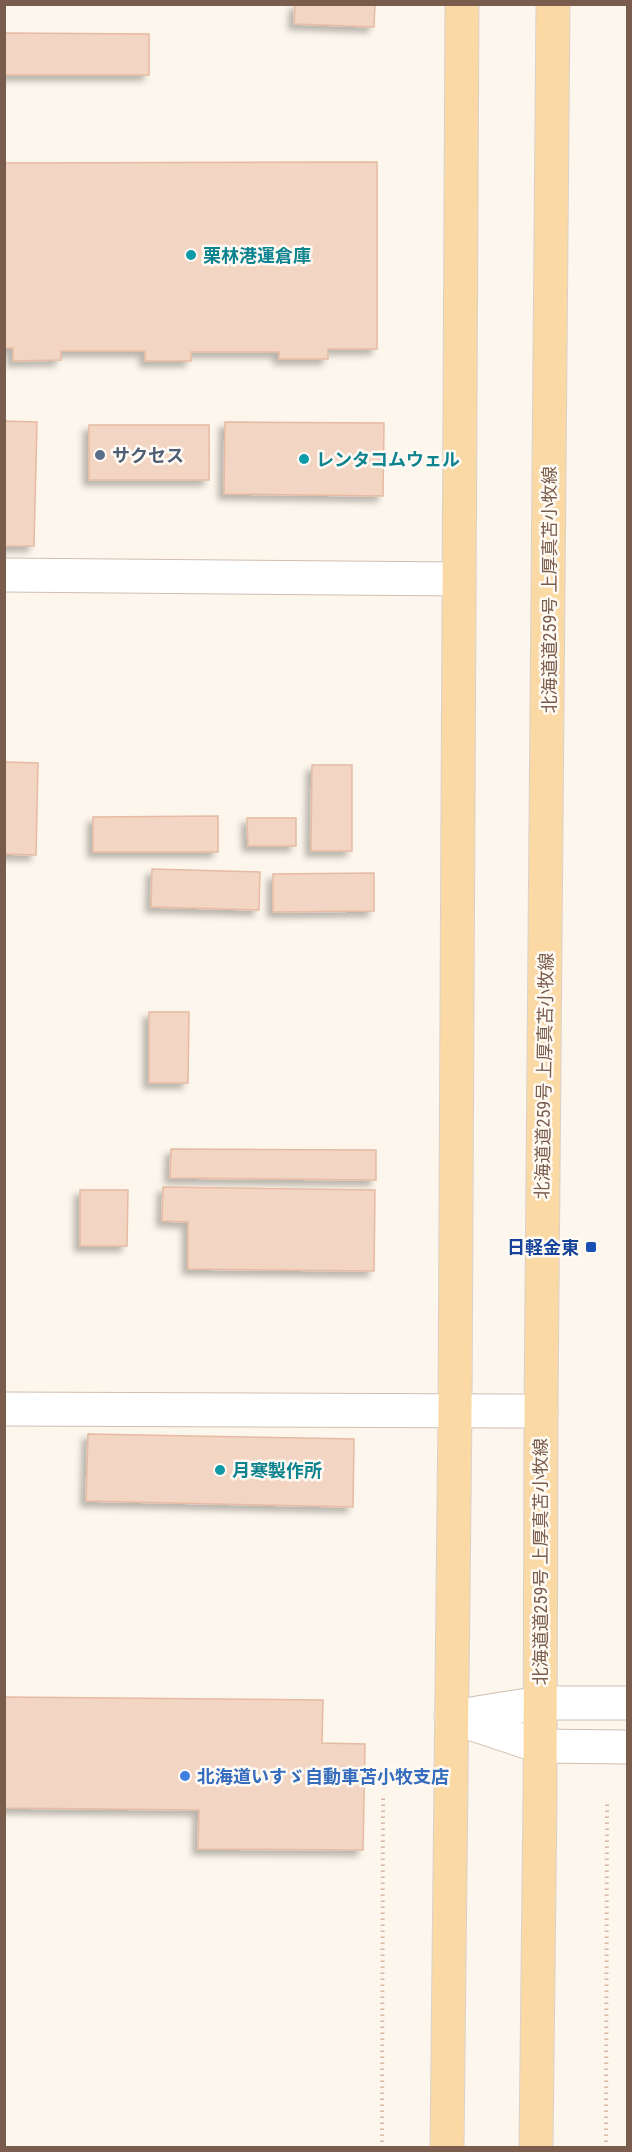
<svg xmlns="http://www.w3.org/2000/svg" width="632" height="2152" viewBox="0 0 632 2152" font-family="'Roboto Condensed','Noto Sans JP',sans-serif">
	<defs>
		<filter id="shadow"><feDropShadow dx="-5.5" dy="5.5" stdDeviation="3" flood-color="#0004"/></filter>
	</defs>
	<rect width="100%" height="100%" fill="#fdf6ec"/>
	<!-- building -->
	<g fill="#f3d5c3" stroke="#e6bba3" stroke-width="1.5" filter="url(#shadow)">
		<path d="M295 4H375L374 27 294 24Z"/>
		<path d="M4 33 149 34V75H4Z"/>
		<path d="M377 162V349H328V359H279V352H191V361H145V351H61V360L13 361V348H4V163Z"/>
		<path d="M4 421 37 422 34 546H4Z"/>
		<path d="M225 422 384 423 383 496 224 494Z"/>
		<rect x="89" y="425" width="120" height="55"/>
		<path d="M4 762 38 763 36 855 4 854Z"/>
		<path d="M312 765H352V851H311Z"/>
		<path d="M218 816V852H93V817Z"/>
		<path d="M247 818H296V846H248Z"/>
		<path d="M152 869 260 872 259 910 151 907Z"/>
		<path d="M374 873V911L273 912V874Z"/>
		<path d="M149 1012H189L188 1083H149Z"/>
		<path d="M171 1149 376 1150V1180L170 1178Z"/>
		<path d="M163 1187 375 1190 374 1271 188 1269V1222L162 1221Z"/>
		<path d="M80 1190H128L127 1246H80Z"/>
		<path d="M88 1434 354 1439 353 1507 86 1501Z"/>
		<path d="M4 1697 323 1700 322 1743 365 1744 363 1850 198 1849 199 1810 4 1808Z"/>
	</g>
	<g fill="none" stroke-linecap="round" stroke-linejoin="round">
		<defs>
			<g id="minor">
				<path d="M4 575 459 579"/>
				<path d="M4 1409 541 1411"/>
				<path d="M459 1716 540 1703H628"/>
				<path d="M451 1717 539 1746 628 1747"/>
			</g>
			<g id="major">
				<path d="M447 2148 455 1412 462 4"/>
				<path d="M536 2148 540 1797 541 1411 553 4"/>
			</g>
		</defs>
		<!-- minor casing -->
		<use href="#minor" stroke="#d1beb0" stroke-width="35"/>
		<!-- major casing -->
		<use href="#major" stroke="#dad1cd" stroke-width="35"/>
		<!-- path -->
		<g stroke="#d9b8a5" stroke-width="4" stroke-dasharray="1.5 4.5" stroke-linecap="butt">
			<path d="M382 2148 383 1796"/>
			<path d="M606 2148 607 1800"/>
		</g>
		<!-- minor -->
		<use href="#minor" stroke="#fff" stroke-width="33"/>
		<!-- major -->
		<use href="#major" stroke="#fbd9a5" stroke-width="33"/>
	</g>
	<!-- markers -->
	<g fill="#0f9aa8" stroke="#fffaf3" stroke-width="2">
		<circle cx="191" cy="255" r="6"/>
		<circle cx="304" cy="459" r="6"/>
		<circle cx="220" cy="1470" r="6"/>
	</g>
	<circle fill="#5c6f8a" stroke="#fffaf3" stroke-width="2" cx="100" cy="455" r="6"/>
	<rect fill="#1a4fb4" stroke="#fffaf3" stroke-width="2" x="585" y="1241" width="12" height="12" rx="3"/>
	<circle fill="#3f7fe0" stroke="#fffaf3" stroke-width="2" cx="185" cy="1776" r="6"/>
	<g text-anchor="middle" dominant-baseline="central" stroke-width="5" stroke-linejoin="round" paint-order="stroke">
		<!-- culture labels -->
		<g font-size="18" font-weight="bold" fill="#0d838f" stroke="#fffaf3" text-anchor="start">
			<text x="203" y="255">栗林港運倉庫</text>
			<text x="316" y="459">レンタコムウェル</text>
			<text x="232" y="1470">月寒製作所</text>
		</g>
		<!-- service labels -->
		<g font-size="18" font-weight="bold" fill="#4e5e75" stroke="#fffaf3" text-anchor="start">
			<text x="112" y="455">サクセス</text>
		</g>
		<!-- street labels -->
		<g font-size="18" fill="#7a5c4d" stroke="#fffaf3">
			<text transform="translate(549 590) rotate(-90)">北海道道259号 上厚真苫小牧線</text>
			<text transform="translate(544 1076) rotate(-89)">北海道道259号 上厚真苫小牧線</text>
			<text transform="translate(540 1562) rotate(-90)">北海道道259号 上厚真苫小牧線</text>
		</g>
		<!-- transit labels -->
		<g font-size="18" font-weight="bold" fill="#164399" stroke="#fffaf3" text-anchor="end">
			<text x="579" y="1247">日軽金東</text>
		</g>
		<!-- shop labels -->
		<g font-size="18" font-weight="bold" fill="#366cbe" stroke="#fffaf3" text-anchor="start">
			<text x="197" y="1776">北海道いすゞ自動車苫小牧支店</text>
		</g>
	</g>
	<!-- border -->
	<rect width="632" height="2152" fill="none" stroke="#7a5c4d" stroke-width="12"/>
</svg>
